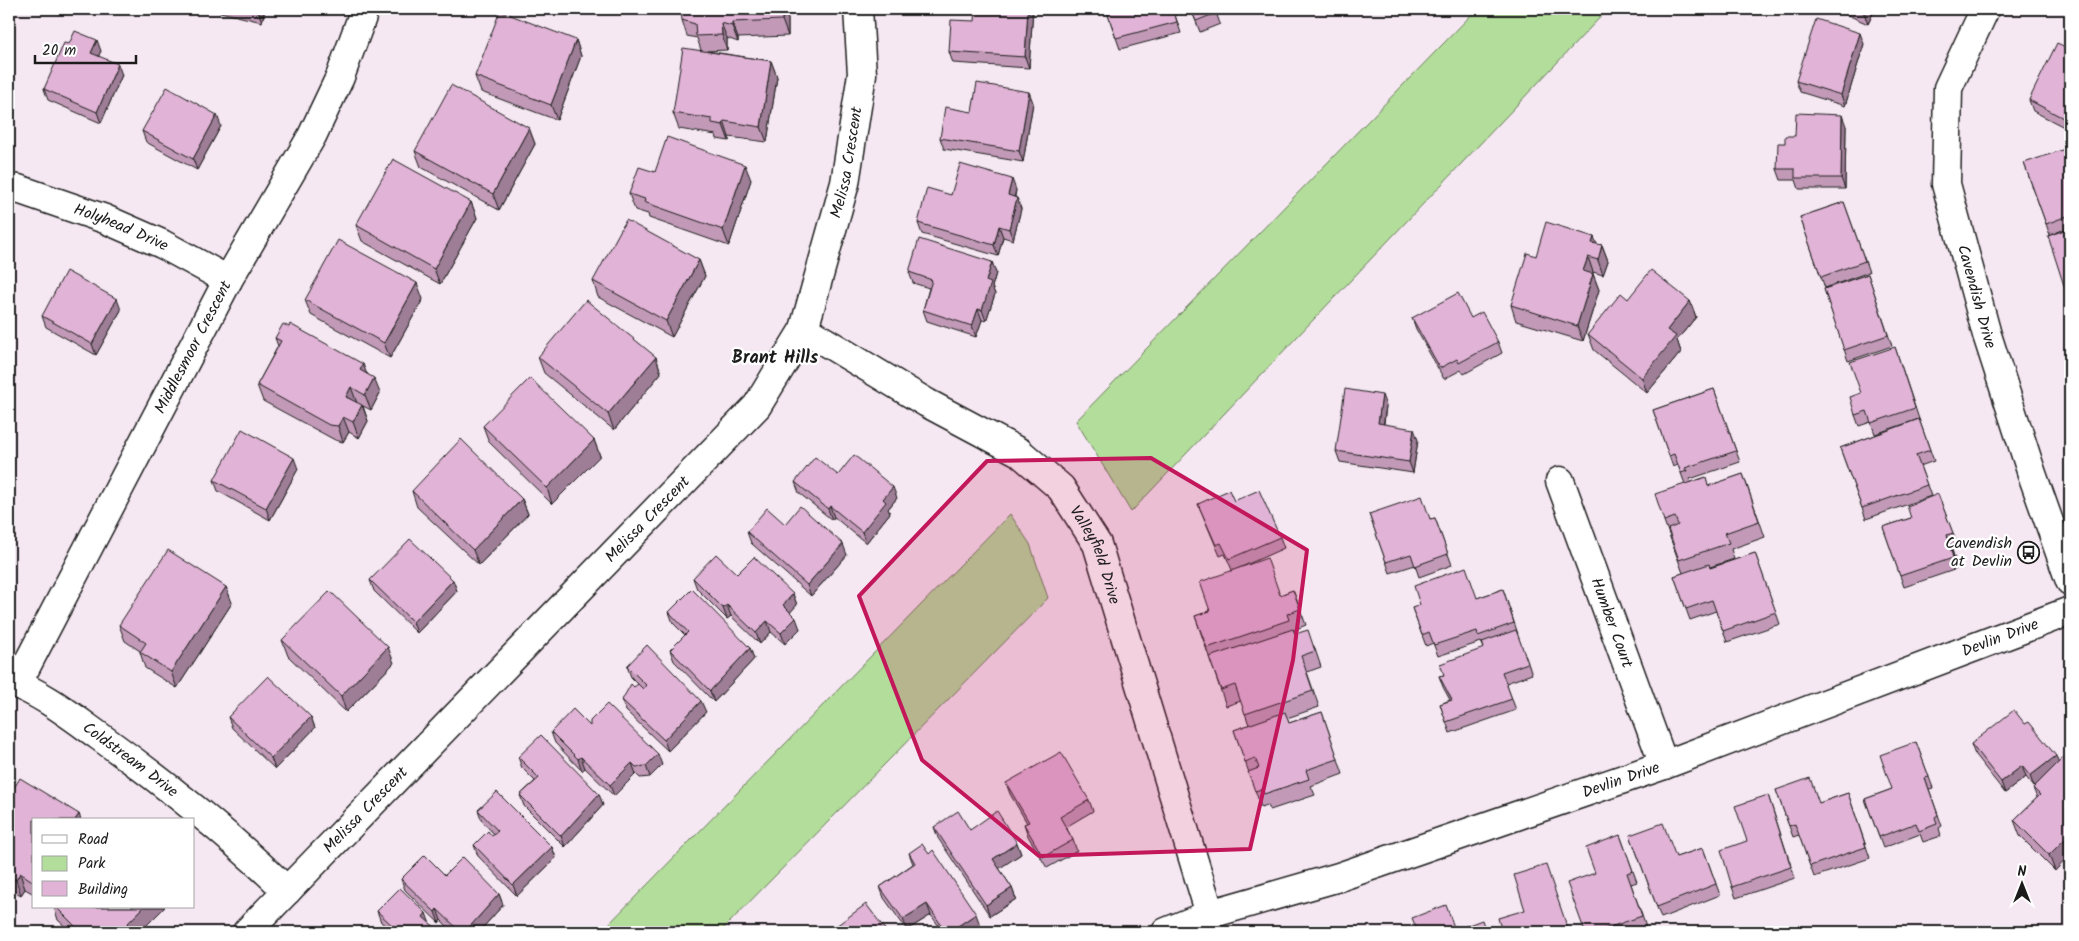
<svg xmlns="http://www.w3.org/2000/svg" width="2079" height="941" viewBox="0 0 2079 941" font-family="Kalam,sans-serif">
	<rect width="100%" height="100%" fill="#f6e8f3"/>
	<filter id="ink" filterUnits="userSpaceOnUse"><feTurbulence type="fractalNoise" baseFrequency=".02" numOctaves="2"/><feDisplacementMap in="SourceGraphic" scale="10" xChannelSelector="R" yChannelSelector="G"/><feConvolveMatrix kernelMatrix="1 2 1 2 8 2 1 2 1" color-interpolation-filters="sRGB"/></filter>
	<g filter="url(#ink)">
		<!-- green -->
		<g fill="#b3dd9a" stroke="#687c5b">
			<path d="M1477 9H1608L1131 512 1076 421Z"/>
			<path d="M1010 514 1030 544 1048 598 720 932H601Z"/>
		</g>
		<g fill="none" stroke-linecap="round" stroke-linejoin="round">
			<defs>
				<g id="minor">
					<path id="s1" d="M9 188 18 189 105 219 162 244 228 280"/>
					<path id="s2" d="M804 329 927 403 1019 452 1061 488 1097 544 1210 914"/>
					<path id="s3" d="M1560 481 1664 765"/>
					<path id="s4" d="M9 681C42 693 71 716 99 736 166 784 229 834 287 891"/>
					<path id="s5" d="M17 684 228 280 312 136 340 77 362 17V9"/>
					<path id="s6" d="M247 932 757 406 804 329 845 183 862 74 858 9"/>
					<path id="s7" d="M1166 932 1210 914 1339 877 1664 765 2070 611"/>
				</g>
				<g id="tertiary">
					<path id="s8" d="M1985 9 1948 88 1946 184 1987 335 2032 474 2070 581"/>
				</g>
			</defs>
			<!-- minor casing -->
			<use href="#minor" stroke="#1c1c1c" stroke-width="31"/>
			<!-- tertiary casing -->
			<use href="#tertiary" stroke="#1c1c1c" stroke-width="31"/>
			<!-- minor -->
			<use href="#minor" stroke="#fff" stroke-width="28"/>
			<!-- tertiary -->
			<use href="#tertiary" stroke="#fff" stroke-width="28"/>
		</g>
		<!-- wall -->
		<g fill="#c29ab8" stroke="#1c1c1c">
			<path d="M212 9H265L262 22 212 10Z"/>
			<path d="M1033 9 1029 68 953 63 949 52 975 21Z"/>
			<path d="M1106 9H1173L1181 33 1120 49Z"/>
			<path d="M1191 9H1225L1216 12 1220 24 1200 32Z"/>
			<path d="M1834 9H1875L1868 24Z"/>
			<path d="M788 19V36L738 38V42L727 38V50L707 51 771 61 777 77 767 142 729 137V141L717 139 716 135 679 129 673 113 701 50 697 38 687 36 682 20Z"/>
			<path d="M576 40 581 56 557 120 481 92 475 76Z"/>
			<path d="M69 44 101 51 98 56 122 75 101 123 48 100 44 89Z"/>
			<path d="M1864 44 1845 106 1800 92 1796 81Z"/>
			<path d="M2070 49V130L2033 111 2029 100Z"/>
			<path d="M1029 92 1033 103 1023 162 944 149 940 138 972 112Z"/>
			<path d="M221 126 197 170 146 142 142 131Z"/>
			<path d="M1846 126 1845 189H1799L1796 180H1781L1777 169 1785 143 1795 136Z"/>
			<path d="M529 128 535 144 499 210 421 167 415 151Z"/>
			<path d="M2070 154V227L2050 235 2024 163Z"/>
			<path d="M655 172 751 180 729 246 649 218 648 214 635 210 629 194Z"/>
			<path d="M1016 190 1015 197 1017 198 1021 209 1013 240 1003 237 998 256 922 234 918 223 951 195Z"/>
			<path d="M471 202 477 218 440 284 362 241 356 225Z"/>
			<path d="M1844 202 1869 272 1825 288 1800 217Z"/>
			<path d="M1594 237 1596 244 1602 245 1608 261 1603 275 1593 272V274L1599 290 1583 341 1516 321 1511 305 1536 256Z"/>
			<path d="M699 260 705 276 672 337 598 297 593 281Z"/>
			<path d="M992 262 996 273 992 287 995 294 986 321 982 320 976 337 927 321 923 310 929 288 913 283 909 272Z"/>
			<path d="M1868 274 1892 346 1848 361 1824 289Z"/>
			<path d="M423 299 390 358 311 315 305 300Z"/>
			<path d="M1628 299 1690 301 1696 317 1677 340 1681 352 1647 393 1594 350 1588 334Z"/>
			<path d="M121 310 96 355 46 327 42 316Z"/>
			<path d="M1412 318H1471L1498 342 1502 353 1464 374 1461 370 1444 379 1416 329Z"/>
			<path d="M275 338 367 373 380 393 371 410 363 406 368 421 359 438 349 432 343 442 335 440 263 401 257 385 278 346Z"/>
			<path d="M1895 347 1919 419 1875 434 1871 422 1859 426 1855 415 1861 393Z"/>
			<path d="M538 357H656L661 373 614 430 544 373Z"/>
			<path d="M1714 389 1740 462 1690 479 1691 482 1709 486 1743 474 1765 537 1731 549 1734 559 1710 567V568L1755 553 1780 624 1727 642 1716 611 1690 620 1674 576 1683 573 1664 521 1685 484 1678 465 1673 467 1653 410Z"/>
			<path d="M1386 406 1384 424 1418 440 1413 473 1340 462 1336 451Z"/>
			<path d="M1919 419 1934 461 1920 466 1931 496 1866 519 1840 448Z"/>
			<path d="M483 426 594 440 600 456 552 504 489 442Z"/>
			<path d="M298 469 270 520 218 491 214 480Z"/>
			<path d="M838 475 897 498 888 509 890 513 866 543 834 517 832 520 799 493 795 482Z"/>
			<path d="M412 491 522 499 528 514 479 565 417 507Z"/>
			<path d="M1938 494 1957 544 1951 546 1957 569 1904 587 1883 527 1911 518Z"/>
			<path d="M1234 501 1280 537 1284 548 1237 569 1280 595 1293 590 1306 625 1294 630 1295 634 1314 646 1321 667 1307 672 1319 707 1287 718 1289 723 1322 712 1343 774 1311 786 1315 795 1270 810 1268 805 1261 807 1234 730 1249 725 1241 701 1226 706 1195 616 1210 611 1232 570 1225 554 1220 556 1198 504Z"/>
			<path d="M1369 514 1430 519 1435 518 1452 565 1419 577 1415 565 1390 573Z"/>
			<path d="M785 524 847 555 811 596 751 543 747 532Z"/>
			<path d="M737 574 793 594 797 605 790 612 800 629 785 644 771 632 760 644 731 616 727 619 697 589 693 578Z"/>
			<path d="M370 580H453L457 591 417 633 374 591Z"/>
			<path d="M226 587 232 603 177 688 145 668 140 652V651L125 641 119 625Z"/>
			<path d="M1503 589 1518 634H1517L1532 674 1506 683 1516 710 1450 733 1440 704 1450 700 1443 687 1439 676 1444 675 1484 648 1481 642 1438 656 1433 643 1426 646 1412 608 1477 598Z"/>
			<path d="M669 612 750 648 754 659 714 702 674 661 670 650 685 635 673 623Z"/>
			<path d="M282 640 394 663 346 712 288 656Z"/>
			<path d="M627 666 706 712 668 751 626 711 622 700 643 689 631 677Z"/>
			<path d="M228 717H311L315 728 275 769 232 728Z"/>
			<path d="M2025 724 2055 871 2020 836 2014 820 2037 798 2033 788 2034 787 2026 777 2005 793 1975 755 1971 744Z"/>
			<path d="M590 726 662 765 650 777 640 778 636 774 614 796 585 768 582 771 555 743 551 732Z"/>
			<path d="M1916 742 1933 788 1929 789 1942 826 1939 828 1941 836 1923 842 1920 834 1883 848 1865 799 1892 789Z"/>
			<path d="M518 757 603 805 565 847 524 806 520 795 535 781 522 768Z"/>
			<path d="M1006 783 1089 800 1093 811 1066 827 1073 840 1077 851 1047 868 1028 836 1024 824 1027 823 1010 794Z"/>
			<path d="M1776 790 1819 803 1848 793 1870 858 1814 877 1799 835 1793 837Z"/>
			<path d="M1768 795 1795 878 1736 898 1732 887Z"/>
			<path d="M9 796 79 814 81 820H34V894L25 889 21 895 10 889 9 885Z"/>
			<path d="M478 810 552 847 556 858 517 896 478 856 474 845 492 836 494 834 482 821Z"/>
			<path d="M934 827 970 830 1017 843 1021 854 999 868 1012 888 1016 899 990 916 938 838Z"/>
			<path d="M1620 835 1637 882 1631 884 1646 927 1631 932H1585Z"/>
			<path d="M1630 835 1676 857 1703 848 1720 895 1661 918Z"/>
			<path d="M909 853 929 854 980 925 969 932H943L931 915 907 930 884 898 880 887 913 864Z"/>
			<path d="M445 875 499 894 503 905 479 932H453L441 920 439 923 405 890 401 879Z"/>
			<path d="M54 907H165L140 932H71L58 920Z"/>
			<path d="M377 911 430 923 440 932H386L389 929 381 922Z"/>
		</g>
		<!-- shaded-wall -->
		<g fill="#9e7d96" stroke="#1c1c1c">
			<path d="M258 9H265L262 22 258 11Z"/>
			<path d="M782 9H784L788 19V36L782 20Z"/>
			<path d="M1028 9H1033L1029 68 1025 57Z"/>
			<path d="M1866 9H1875L1868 24 1864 13Z"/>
			<path d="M732 22 738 38V42L732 26Z"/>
			<path d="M721 23 727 38V50L722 35Z"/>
			<path d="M1860 33 1864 44 1845 106 1841 95Z"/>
			<path d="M97 40 101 51 95 64 91 53Z"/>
			<path d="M576 40 581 56 557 120 551 105Z"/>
			<path d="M771 61 777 77 767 142 761 127Z"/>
			<path d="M118 64 122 75 101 123 97 112Z"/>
			<path d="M1029 92 1033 103 1023 162 1019 151Z"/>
			<path d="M217 115 221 126 197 170 193 159Z"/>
			<path d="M1842 115 1846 126 1845 189 1841 178Z"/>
			<path d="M724 121 729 137V141L723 125Z"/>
			<path d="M529 128 535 144 499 210 493 194Z"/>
			<path d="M745 165 751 180 729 246 723 230Z"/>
			<path d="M1012 179 1016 190 1012 206 1008 195Z"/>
			<path d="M1017 198 1021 209 1013 240 1009 229Z"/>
			<path d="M471 202 477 218 440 284 434 269Z"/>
			<path d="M999 226 1003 237 998 256 994 245Z"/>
			<path d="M1594 237 1600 253 1602 245 1608 261 1603 275 1592 243Z"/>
			<path d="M1588 257 1593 272 1589 287 1583 271Z"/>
			<path d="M699 260 705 276 672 337 666 321Z"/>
			<path d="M992 262 996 273 992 287 995 294 986 321 982 310 986 281Z"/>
			<path d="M9 264 10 268 9 275Z"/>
			<path d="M1593 274 1599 290 1583 341 1577 326Z"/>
			<path d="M417 283 423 299 390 358 384 343Z"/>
			<path d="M117 299 121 310 96 355 92 344Z"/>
			<path d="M1690 301 1696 317 1677 340 1681 352 1647 393 1642 378 1667 330Z"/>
			<path d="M978 309 982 320 976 337 972 326Z"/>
			<path d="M656 357 661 373 614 430 608 414Z"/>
			<path d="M363 364 369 380 360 370Z"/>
			<path d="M374 378 380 393 371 410 365 395Z"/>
			<path d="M351 387 357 403 346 397Z"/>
			<path d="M1382 395 1386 406 1382 434 1378 423Z"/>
			<path d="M362 405 368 421 359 438 353 422Z"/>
			<path d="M343 417 349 432 343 442 338 426Z"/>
			<path d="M1414 429 1418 440 1413 473 1409 462Z"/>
			<path d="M594 440 600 456 552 504 547 488Z"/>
			<path d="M294 458 298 469 270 520 266 508Z"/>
			<path d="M893 487 897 498 888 509 890 513 866 543 862 532 883 499Z"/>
			<path d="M522 499 528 514 479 565 473 550Z"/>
			<path d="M830 506 834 517 832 520 828 509Z"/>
			<path d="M1947 535 1951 546 1957 569 1953 558Z"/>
			<path d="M843 544 847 555 811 596 807 585Z"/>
			<path d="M453 580 457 591 417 633 413 622Z"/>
			<path d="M226 587 232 603 177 688 171 672Z"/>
			<path d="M793 594 797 605 787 616 783 605Z"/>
			<path d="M727 605 731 616 727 619 723 608Z"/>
			<path d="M796 618 800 629 785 644 781 633Z"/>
			<path d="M767 621 771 632 760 644 756 633Z"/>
			<path d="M388 647 394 663 346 712 341 696Z"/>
			<path d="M750 648 754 659 714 702 710 691Z"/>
			<path d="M701 701 706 712 668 751 664 740Z"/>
			<path d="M311 717 315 728 275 769 271 758Z"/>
			<path d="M658 754 662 765 650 777 646 766Z"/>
			<path d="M2056 756 2060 767 2034 787 2030 776Z"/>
			<path d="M581 757 585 768 582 771 578 759Z"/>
			<path d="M632 763 636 774 614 796 610 785Z"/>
			<path d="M2022 766 2026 777 2005 793 2001 782Z"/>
			<path d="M599 794 603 805 565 847 561 836Z"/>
			<path d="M79 814 81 820H75Z"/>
			<path d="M2070 834V855L2055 871 2049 855Z"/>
			<path d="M1017 843 1021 854 997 870 993 859Z"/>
			<path d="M552 847 556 858 517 896 513 885Z"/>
			<path d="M20 873 25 889 21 895 16 880Z"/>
			<path d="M1012 888 1016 899 990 916 986 905Z"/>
			<path d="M499 894 503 905 479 932H465Z"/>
			<path d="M927 904 931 915 907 930 903 919Z"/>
			<path d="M144 907H165L140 932H119Z"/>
			<path d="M437 909 441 920 439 923 435 912Z"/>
			<path d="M426 913 430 924 423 917Z"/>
			<path d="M976 914 980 925 969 932H949Z"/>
		</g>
		<!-- building -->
		<g fill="#e1b3d6" stroke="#1c1c1c">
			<path d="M249 9H258V11Z"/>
			<path d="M686 9H782V20L732 22V26L721 23 722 35 696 36 695 24 682 20 681 11 686 10Z"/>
			<path d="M976 9H1028L1025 57 949 52 951 20 975 21Z"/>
			<path d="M1106 9H1173L1177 22 1116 38Z"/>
			<path d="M1191 9H1214L1216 13 1196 21Z"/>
			<path d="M1855 9H1866L1864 13Z"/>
			<path d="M500 11 576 40 551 105 475 76Z"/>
			<path d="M1816 19 1860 33 1841 95 1796 81Z"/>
			<path d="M75 31 97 40 91 53 118 64 97 112 44 89 64 43 69 44Z"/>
			<path d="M2057 43 2070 49V119L2069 121 2029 100Z"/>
			<path d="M683 48 771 61 761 127 724 121 723 125 712 123V119L673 113Z"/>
			<path d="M977 83 1029 92 1019 151 940 138 945 107 972 112Z"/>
			<path d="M451 85 529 128 493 194 415 151Z"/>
			<path d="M167 87 217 115 193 159 142 131Z"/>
			<path d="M1796 113 1842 115 1841 178H1795V169H1777L1778 143H1785V136H1795Z"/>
			<path d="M667 137 745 165 723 230 644 202 645 199 629 194 639 167 655 172Z"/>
			<path d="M2068 148 2070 154V215L2046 224 2024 163Z"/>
			<path d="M393 159 471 202 434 269 356 225Z"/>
			<path d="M960 164 1012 179 1008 195 1017 198 1009 229 999 226 994 245 918 223 927 188 951 195Z"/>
			<path d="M1844 202 1865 261 1821 277 1800 217Z"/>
			<path d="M626 220 699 260 666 321 593 281Z"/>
			<path d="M1546 222 1594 237 1592 243 1602 245 1598 260 1588 257 1583 271 1593 274 1577 326 1511 305 1527 253 1536 256Z"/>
			<path d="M2070 228V297L2068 298 2048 236Z"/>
			<path d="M919 239 992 262 986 281 991 283 982 310 978 309 972 326 923 310 932 280 909 272Z"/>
			<path d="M338 240 417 283 384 343 305 300Z"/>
			<path d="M1651 270 1690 301 1667 330 1676 336 1642 378 1588 334 1621 293 1628 299Z"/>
			<path d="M66 271 117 299 92 344 42 316Z"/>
			<path d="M1868 274 1888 335 1844 350 1824 289Z"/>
			<path d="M1458 293 1471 318 1482 312 1498 342 1459 363 1457 359 1440 368 1412 318Z"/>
			<path d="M586 300 656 357 608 414 538 357Z"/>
			<path d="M283 324 289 327 290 324 363 364 360 370 374 378 365 395 351 387 346 397 362 405 353 422 343 417 338 426 329 425 257 385 281 341 275 338Z"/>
			<path d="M1895 347 1915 408 1871 423 1867 411 1855 415 1850 397 1861 393 1850 362Z"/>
			<path d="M530 378 594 440 547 488 483 426Z"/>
			<path d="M1345 389 1382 395 1378 423 1414 429 1409 462 1336 451Z"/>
			<path d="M1714 389 1736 451 1685 468 1687 471 1681 473 1674 454 1669 456 1653 410Z"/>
			<path d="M1919 419 1930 450 1916 455 1927 485 1862 508 1840 448Z"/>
			<path d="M242 429 294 458 266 508 214 480Z"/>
			<path d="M461 439 522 499 473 550 412 491Z"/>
			<path d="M854 455 893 487 883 499 886 502 862 532 830 506 828 509 795 482 815 457 838 475Z"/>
			<path d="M1743 474 1759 521 1725 533 1729 543 1679 560 1668 529 1678 525 1675 517 1664 521 1655 494 1706 477 1708 486Z"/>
			<path d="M1229 490 1234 501 1259 490 1280 537 1229 559 1221 543 1216 545 1198 504Z"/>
			<path d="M1938 494 1953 533 1947 535 1953 558 1900 576 1883 527 1911 518 1907 506Z"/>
			<path d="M1422 496 1430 519 1435 518 1448 554 1415 566 1411 554 1386 562 1369 514Z"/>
			<path d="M800 506 843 544 807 585 747 532 767 508 785 524Z"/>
			<path d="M410 539 453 580 413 622 370 580Z"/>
			<path d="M168 550 226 587 171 672 140 652 146 643 119 625Z"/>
			<path d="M1755 553 1776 612 1723 631 1712 600 1686 609 1674 576 1709 564 1710 568Z"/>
			<path d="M716 554 737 574 754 557 793 594 783 605 796 618 781 633 767 621 756 633 727 605 723 608 693 578Z"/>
			<path d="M1267 558 1280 595 1293 590 1300 609 1287 614 1289 620 1207 648 1195 616 1210 611 1200 582Z"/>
			<path d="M1466 567 1477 598 1503 589 1514 623 1478 636 1477 631 1434 645 1429 632 1422 635 1412 608 1420 605 1414 586Z"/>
			<path d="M692 589 750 648 710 691 670 650 688 632 669 612Z"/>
			<path d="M330 591 388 647 341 696 282 640Z"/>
			<path d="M1293 629 1295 634 1308 630 1315 651 1301 656 1313 691 1245 714 1235 685 1221 690 1209 657Z"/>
			<path d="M1516 630 1528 663 1502 672 1512 699 1446 722 1440 704 1452 700 1439 676 1444 675 1440 664 1484 648 1482 642Z"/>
			<path d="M647 645 701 701 664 740 622 700 631 684 634 687 638 684 643 689 646 685 627 666Z"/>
			<path d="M268 676 311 717 271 758 228 717Z"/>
			<path d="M607 704 658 754 646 766 636 767 632 763 610 785 581 757 578 759 551 732 573 709 590 726V721Z"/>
			<path d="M2014 710 2025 724 2029 722 2056 756 2030 776 2022 766 2001 782 1971 744Z"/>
			<path d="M1285 712 1289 723 1322 712 1338 759 1306 770 1309 779 1264 794 1262 789 1255 791 1248 772 1259 768 1255 758 1245 762 1234 730Z"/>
			<path d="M541 735 599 794 561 836 520 795 539 778 518 757Z"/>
			<path d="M1916 742 1929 777 1925 778 1938 815 1935 817 1937 824 1919 831 1916 823 1879 837 1865 799 1892 789 1880 755Z"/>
			<path d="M2070 751V834L2049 855 2014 820 2040 795 2033 788Z"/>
			<path d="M1061 752 1089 800 1060 817 1073 840 1043 857 1024 824 1029 822 1006 783Z"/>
			<path d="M20 778 79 814 75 820H34V882L20 873 16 880 9 875V796Z"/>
			<path d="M1810 778 1819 803 1848 793 1866 847 1810 866 1795 824 1789 826 1776 790Z"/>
			<path d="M497 792 552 847 513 885 474 845 488 831 492 836 498 831 478 810Z"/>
			<path d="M1768 795 1791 867 1732 887 1721 850 1747 841 1735 806Z"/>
			<path d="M958 811 970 830 997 811 1017 843 993 859 1012 888 986 905 934 827Z"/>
			<path d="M1663 823 1676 857 1703 848 1716 884 1657 907 1630 835Z"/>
			<path d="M1620 835 1633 871 1627 873 1642 916 1596 932H1585L1567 883 1595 873 1586 848Z"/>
			<path d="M922 844 929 854 933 850 976 914 949 932H946L927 904 903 919 880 887 915 863 909 853Z"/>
			<path d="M425 855 445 875 463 857 499 894 465 932H461L437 909 435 912 401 879Z"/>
			<path d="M1546 865 1569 932H1502L1498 918 1525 910 1514 875Z"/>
			<path d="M400 888 426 913 423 917 440 932H397L398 931 377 911Z"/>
			<path d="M866 904 887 932H828Z"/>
			<path d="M1446 905 1455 930 1482 920 1486 932H1418L1412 918Z"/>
			<path d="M56 907H144L119 932H81Z"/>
			<path d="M391 927 396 932H386Z"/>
			<path d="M1370 930 1371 932H1363Z"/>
		</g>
	</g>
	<!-- marked area -->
	<path fill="#c2185b" fill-opacity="0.2" stroke="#c2185b" stroke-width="4" stroke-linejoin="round" d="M1151 458 1307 550 1293 660 1250 849 1039 856 922 760 859 596 987 461Z"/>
	<!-- icons -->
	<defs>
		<symbol id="bus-ring" viewBox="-11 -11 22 22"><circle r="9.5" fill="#fff" stroke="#1c1c1c" stroke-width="1.5"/><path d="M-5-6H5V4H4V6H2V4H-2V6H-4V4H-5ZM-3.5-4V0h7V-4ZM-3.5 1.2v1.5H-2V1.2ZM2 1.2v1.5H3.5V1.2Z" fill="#1c1c1c"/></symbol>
	</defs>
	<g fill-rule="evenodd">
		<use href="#bus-ring" x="2016" y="540" width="25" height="25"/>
	</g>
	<g text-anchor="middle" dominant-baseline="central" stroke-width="4.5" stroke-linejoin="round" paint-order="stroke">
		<!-- street labels -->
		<g font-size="16" fill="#1c1c1c" stroke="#fff">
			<text stroke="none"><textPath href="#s6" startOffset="995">Melissa Crescent</textPath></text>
			<text stroke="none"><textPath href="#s1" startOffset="119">Holyhead Drive</textPath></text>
			<text stroke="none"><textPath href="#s8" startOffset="300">Cavendish Drive</textPath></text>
			<text stroke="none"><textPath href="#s5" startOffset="380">Middlesmoor Crescent</textPath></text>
			<text stroke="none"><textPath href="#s6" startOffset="575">Melissa Crescent</textPath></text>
			<text stroke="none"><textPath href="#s2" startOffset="379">Valleyfield Drive</textPath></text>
			<text stroke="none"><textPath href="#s3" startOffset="151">Humber Court</textPath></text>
			<text stroke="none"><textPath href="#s7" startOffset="885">Devlin Drive</textPath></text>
			<text stroke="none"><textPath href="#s4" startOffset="145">Coldstream Drive</textPath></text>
			<text stroke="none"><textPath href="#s7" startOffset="480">Devlin Drive</textPath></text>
			<text stroke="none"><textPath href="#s6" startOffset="170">Melissa Crescent</textPath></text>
		</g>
		<!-- poi labels -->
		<g font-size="16" fill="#1c1c1c" stroke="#fff" text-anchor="end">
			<text x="2012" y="543">Cavendish<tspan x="2012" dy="18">at Devlin</tspan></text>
		</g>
		<!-- neighbourhood labels -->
		<g font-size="18" font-weight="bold" fill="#1c1c1c" stroke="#fff">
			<text x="775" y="358">Brant Hills</text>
		</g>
	</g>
	<!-- margin -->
	<rect width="2079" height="941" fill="none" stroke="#fff" stroke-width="30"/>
	<rect x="15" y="15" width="2049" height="911" fill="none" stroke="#1c1c1c" stroke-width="2" filter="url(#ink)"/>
	<!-- legend -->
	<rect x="32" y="818" width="162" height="90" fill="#ffffff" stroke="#a4a4a4"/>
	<rect x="42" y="835" width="25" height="8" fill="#ffffff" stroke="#a4a4a4"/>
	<text x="78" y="844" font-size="15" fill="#1c1c1c">Road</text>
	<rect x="42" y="856" width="25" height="15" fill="#b3dd9a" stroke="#a4a4a4"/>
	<text x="78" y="868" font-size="15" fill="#1c1c1c">Park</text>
	<rect x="42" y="881" width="25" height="15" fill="#e1b3d6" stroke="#a4a4a4"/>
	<text x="78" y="894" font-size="15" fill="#1c1c1c">Building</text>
	<!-- north arrow -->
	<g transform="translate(2022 884)" stroke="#ffffff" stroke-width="4" paint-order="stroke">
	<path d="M0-4L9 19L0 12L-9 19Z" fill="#1c1c1c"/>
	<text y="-8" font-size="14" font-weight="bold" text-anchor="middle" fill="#1c1c1c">N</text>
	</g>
	<!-- scale -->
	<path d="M35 55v8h101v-8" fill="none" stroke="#1c1c1c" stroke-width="2.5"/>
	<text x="42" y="55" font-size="15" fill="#1c1c1c" stroke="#ffffff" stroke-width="4" paint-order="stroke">20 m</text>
</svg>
